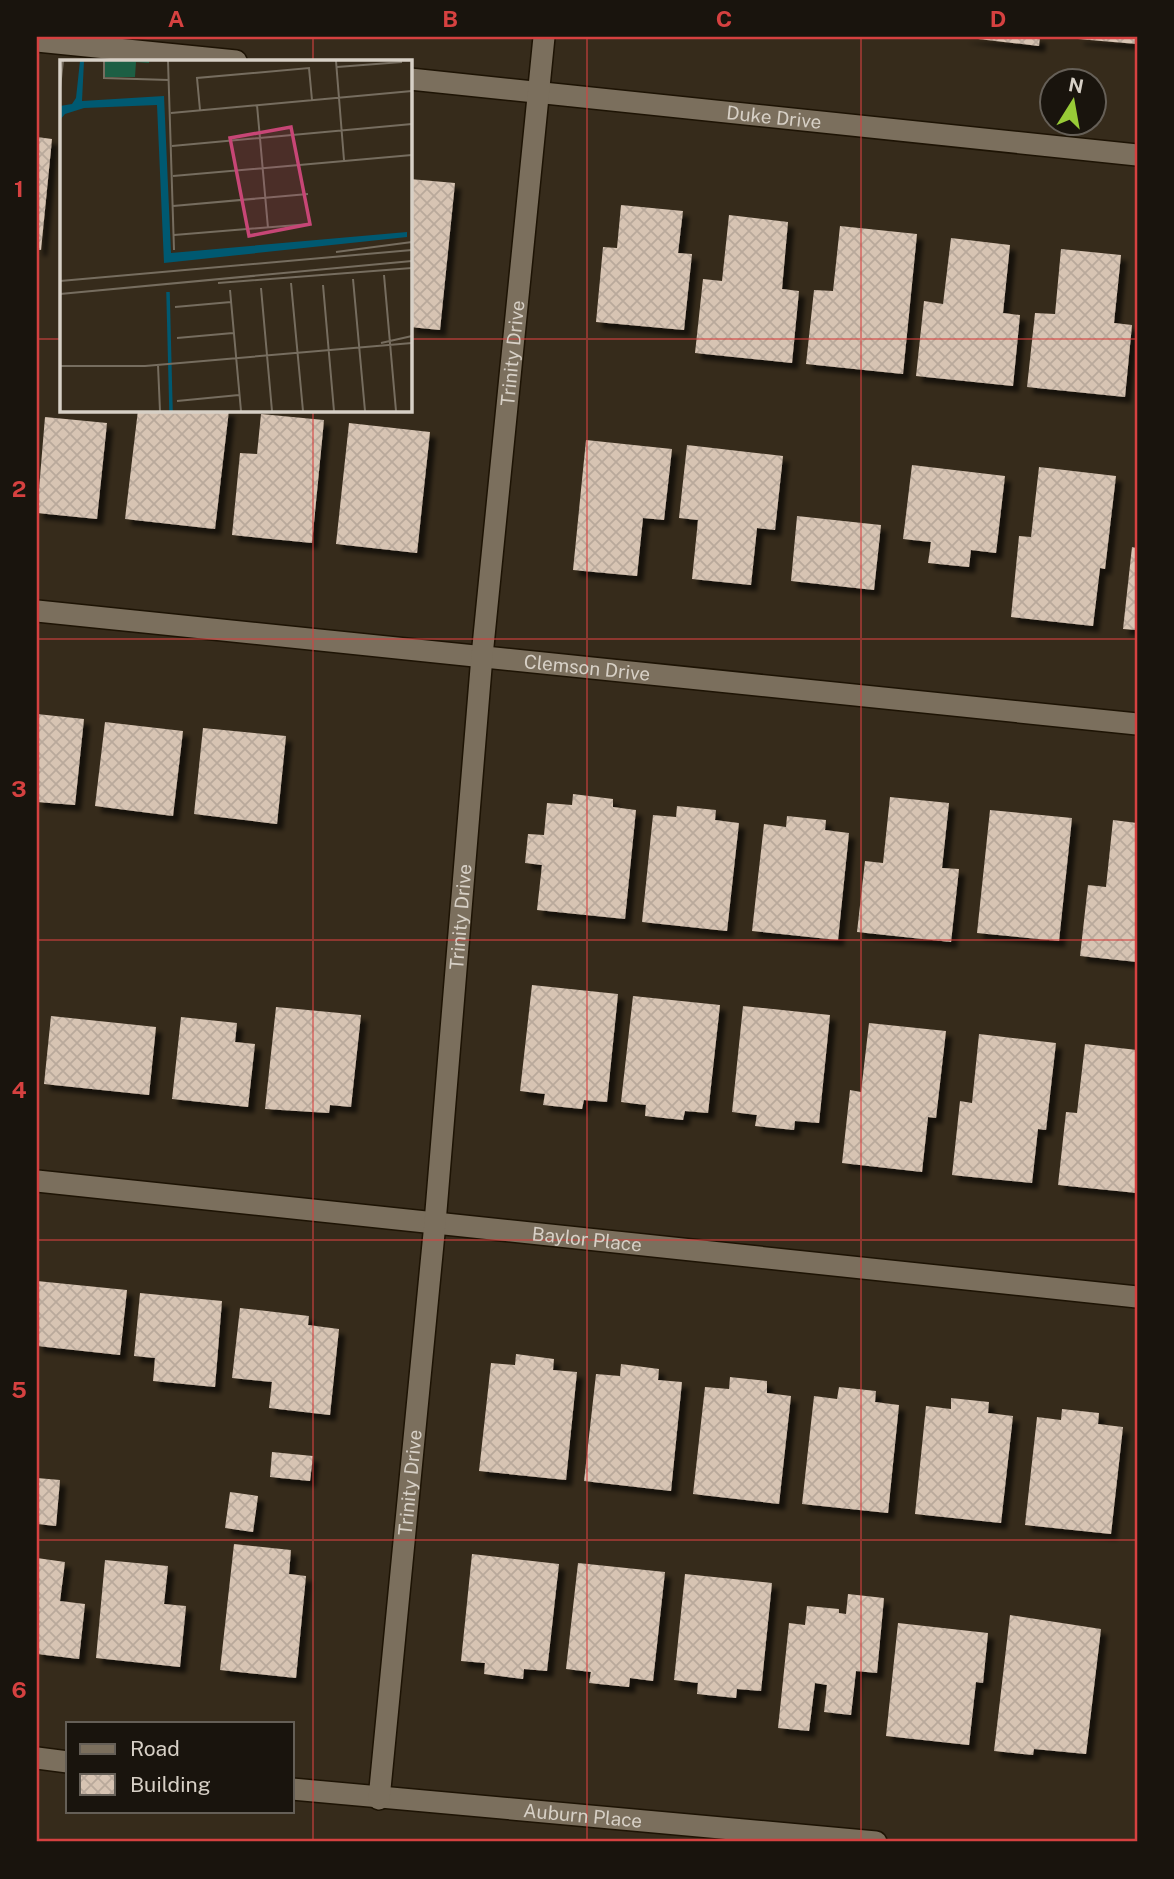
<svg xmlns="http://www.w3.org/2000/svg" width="1174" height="1879" viewBox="0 0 1174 1879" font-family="'Public Sans',sans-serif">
	<defs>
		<pattern id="building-cross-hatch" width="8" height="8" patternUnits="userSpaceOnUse" patternTransform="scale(1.75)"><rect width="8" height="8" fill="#d7c4b3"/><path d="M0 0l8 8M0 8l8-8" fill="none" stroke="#b9a99b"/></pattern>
		<filter id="shadow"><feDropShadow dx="6" dy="6" stdDeviation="2" flood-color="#0009"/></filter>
	</defs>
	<rect width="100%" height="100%" fill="#362b1b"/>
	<!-- building -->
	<g fill="url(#building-cross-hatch)" filter="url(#shadow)">
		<path d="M961 37H1040L1039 46Z"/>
		<path d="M1078 37H1137V44L1078 39Z"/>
		<path d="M37 137 52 139 41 250H37Z"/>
		<path d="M410 179 455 183 440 330 410 327Z"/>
		<path d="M621 205 683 211 678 253 692 254 684 330 596 322 603 247 617 248Z"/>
		<path d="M729 215 788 222 782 289 799 291 792 363 695 353 703 279 722 281Z"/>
		<path d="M840 226 917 234 903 374 806 364 814 290 833 291Z"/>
		<path d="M951 238 1010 245 1003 313 1020 315 1013 386 916 376 924 301 943 304Z"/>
		<path d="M1061 249 1121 255 1114 323 1132 325 1125 397 1027 387 1035 313 1055 314Z"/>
		<path d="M138 410H229L215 529 125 519Z"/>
		<path d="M261 414 324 420 312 543 232 535 240 453 257 454Z"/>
		<path d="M45 417 107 423 97 519 37 513Z"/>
		<path d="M349 423 430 432 417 553 336 544Z"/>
		<path d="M586 440 672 449 664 520 643 518 637 576 573 570Z"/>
		<path d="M687 445 783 456 775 530 757 528 751 585 692 579 698 520 679 518Z"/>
		<path d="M912 465 1005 476 996 553 971 550 969 567 928 563 931 542 903 539Z"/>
		<path d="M1039 467 1116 476 1105 569 1100 568 1093 626 1011 617 1019 536 1031 537Z"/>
		<path d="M797 516 881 525 874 590 791 581Z"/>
		<path d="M1132 547 1137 548V630L1123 629Z"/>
		<path d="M37 714 84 719 75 805 37 802Z"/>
		<path d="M105 722 183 731 173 816 95 806Z"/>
		<path d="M203 728 286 736 277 824 194 814Z"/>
		<path d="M573 794 613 799V807L636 810 625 919 537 910 542 865 525 863 528 834 544 835 547 803 572 805Z"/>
		<path d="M890 797 949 803 942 868 959 869 951 942 857 932 865 861 883 863Z"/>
		<path d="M677 806 716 810 715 820 739 823 727 931 642 922 653 815 676 817Z"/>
		<path d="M990 810 1072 818 1059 941 977 933Z"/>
		<path d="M787 816 826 820 825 830 849 833 838 940 752 931 764 824 786 827Z"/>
		<path d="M1113 820 1137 823V962L1080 956 1088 885 1106 887Z"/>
		<path d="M532 985 618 994 607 1102 584 1100 582 1109 543 1105 545 1094 520 1091Z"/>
		<path d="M633 996 720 1005 708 1113 685 1111 683 1120 645 1116 646 1105 621 1102Z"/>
		<path d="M743 1006 830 1015 819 1123 795 1121 794 1130 755 1126 757 1115 732 1112Z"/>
		<path d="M276 1007 361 1015 351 1107 330 1105 329 1113 265 1109Z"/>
		<path d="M51 1016 156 1027 149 1095 44 1084Z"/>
		<path d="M181 1017 237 1023 235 1042 255 1044 248 1107 172 1099Z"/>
		<path d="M869 1023 946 1031 936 1118 928 1117 922 1172 842 1163 850 1090 861 1092Z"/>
		<path d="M979 1034 1056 1043 1046 1130 1038 1129 1032 1183 952 1175 960 1101 972 1103Z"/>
		<path d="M1085 1044 1137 1050V1193L1058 1185 1066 1112 1077 1113Z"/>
		<path d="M37 1281 127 1290 120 1355 37 1346Z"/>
		<path d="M140 1293 222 1301 215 1387 153 1381 155 1358 134 1356Z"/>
		<path d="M240 1308 309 1316 308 1325 339 1329 330 1415 269 1408 272 1382 232 1378Z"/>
		<path d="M516 1354 554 1359 553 1370 577 1372 566 1480 479 1471 491 1363 515 1365Z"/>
		<path d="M621 1364 659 1369 658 1380 682 1382 671 1491 584 1481 596 1374 620 1376Z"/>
		<path d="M730 1377 767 1381V1393L791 1396 779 1504 693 1494 705 1387 729 1389Z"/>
		<path d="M839 1387 876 1391 875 1402 899 1405 888 1513 802 1504 814 1396 837 1399Z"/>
		<path d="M951 1398 989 1402 988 1413 1013 1416 1001 1523 915 1514 926 1406 951 1409Z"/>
		<path d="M1062 1409 1099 1413 1098 1424 1123 1427 1111 1534 1025 1525 1037 1417 1061 1420Z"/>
		<path d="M272 1452 313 1456 310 1481 270 1477Z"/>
		<path d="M37 1478 60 1480 56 1526 37 1524Z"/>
		<path d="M230 1492 258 1496 253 1532 225 1528Z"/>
		<path d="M234 1544 291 1550 289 1574 306 1576 296 1678 220 1670Z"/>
		<path d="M472 1554 559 1564 547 1671 524 1669 523 1679 484 1674 485 1663 461 1661Z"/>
		<path d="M37 1558 65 1562 60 1601 85 1604 79 1659 37 1654Z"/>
		<path d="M105 1560 168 1566 164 1604 186 1606 180 1667 96 1658Z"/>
		<path d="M578 1563 665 1572 653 1681 630 1678 629 1687 589 1683 591 1672 566 1669Z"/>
		<path d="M685 1574 772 1583 761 1691 737 1689 736 1698 697 1694 698 1683 674 1680Z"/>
		<path d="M848 1594 884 1598 877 1673 856 1671 851 1715 824 1712 827 1685 815 1683 809 1731 778 1728 789 1623 805 1625 807 1606 839 1609V1613L846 1614Z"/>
		<path d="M1010 1615 1101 1629 1086 1754 1034 1749 1033 1755 994 1751Z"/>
		<path d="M898 1623 988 1633 983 1683 976 1682 969 1745 886 1736Z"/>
	</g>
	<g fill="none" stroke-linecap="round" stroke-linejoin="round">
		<defs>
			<g id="minor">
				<path d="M37 41 236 61"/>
				<path id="s1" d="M410 79 1137 155"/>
				<path id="s2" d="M37 611 1137 724"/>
				<path id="s3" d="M37 1181 1137 1297"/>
				<path d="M37 1758 68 1762"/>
				<path id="s4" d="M292 1789 876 1842"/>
				<path id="s5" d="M379 1799 435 1223 482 656 544 37"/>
			</g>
		</defs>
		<!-- minor casing -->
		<use href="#minor" stroke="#1d1304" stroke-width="24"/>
		<!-- minor -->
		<use href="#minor" stroke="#7b6f5d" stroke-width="21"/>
	</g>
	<!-- grid -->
	<path fill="none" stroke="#d64140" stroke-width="2" stroke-opacity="0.55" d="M313 37V61M587 37V1842M861 37V1842M37 339H61M410 339H1137M313 410V1842M37 639H1137M37 940H1137M37 1240H1137M37 1540H1137"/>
	<g text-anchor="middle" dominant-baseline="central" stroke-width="7" stroke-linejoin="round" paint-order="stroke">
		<!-- street labels -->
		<g font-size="19" fill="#d7d0c6" stroke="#19140d">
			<text stroke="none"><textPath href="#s1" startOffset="366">Duke Drive</textPath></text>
			<text stroke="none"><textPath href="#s5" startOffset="1452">Trinity Drive</textPath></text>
			<text stroke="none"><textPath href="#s2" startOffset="553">Clemson Drive</textPath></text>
			<text stroke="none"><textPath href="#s5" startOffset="886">Trinity Drive</textPath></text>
			<text stroke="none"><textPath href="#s3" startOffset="553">Baylor Place</textPath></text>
			<text stroke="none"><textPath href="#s5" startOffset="318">Trinity Drive</textPath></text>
			<text stroke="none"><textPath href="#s4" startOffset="292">Auburn Place</textPath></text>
		</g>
	</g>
	<!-- overview -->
	<g transform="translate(60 60)">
		<rect width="352" height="352" fill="#362b1b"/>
		<path d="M45 1H89V3L76 2 75 17H45Z" fill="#1d5f44"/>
		<path d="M20 1H24L22 41 104 36 111 193 347 172V177L104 203 97 45 24 48 5 54 0 60V46L12 44 16 38Z" fill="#005971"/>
		<path fill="none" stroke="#005971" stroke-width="3.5" d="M108 232 111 351"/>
		<path fill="none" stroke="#766d5f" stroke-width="2" d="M44 1V18L109 20M108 1 114 190M276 1 284 100M277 7 342 2M0 28 3 1M197 45 208 168M140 50 137 18 249 8 252 40M111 53 352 31M112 86 352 64M113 116 352 95M113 146 248 134M114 175 250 164M276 192 352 182M324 215 336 351M293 219 305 351M0 221 352 190M158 223 352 208M231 223 243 351M263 225 274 351M201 228 212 351M170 230 181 351M0 234 352 201M115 247 171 242M117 278 173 273M321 283 352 276M98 305 100 351M0 306H85L352 283M117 341 179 335"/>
		<path fill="#c74676" fill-opacity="0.15" stroke="#c74676" stroke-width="3.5" d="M231 67 250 164 189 176 170 78Z"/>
		<rect width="352" height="352" fill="none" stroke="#d7d0c6" stroke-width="3.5"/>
	</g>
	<!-- border -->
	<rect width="1174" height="1879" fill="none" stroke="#19140d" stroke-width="77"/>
	<!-- legend -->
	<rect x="66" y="1722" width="228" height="91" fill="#19140d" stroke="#655f57" stroke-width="2"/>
	<rect x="80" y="1744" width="35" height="10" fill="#7b6f5d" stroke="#655f57" stroke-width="2"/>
	<text x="130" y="1756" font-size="21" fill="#d7d0c6">Road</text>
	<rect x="80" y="1774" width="35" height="21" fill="url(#building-cross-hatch)" stroke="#655f57" stroke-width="2"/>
	<text x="130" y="1792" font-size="21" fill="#d7d0c6">Building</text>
	<!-- north arrow -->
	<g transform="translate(1073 102) rotate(11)"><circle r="33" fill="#19140d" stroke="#655f57" stroke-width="2"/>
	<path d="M0-5L12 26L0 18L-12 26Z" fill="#98cb37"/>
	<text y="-10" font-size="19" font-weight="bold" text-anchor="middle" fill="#d7d0c6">N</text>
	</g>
	<rect x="38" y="38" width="1098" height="1802" fill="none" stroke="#d64140" stroke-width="2.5"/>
	<g font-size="23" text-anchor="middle" font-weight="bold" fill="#d64140">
		<text x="176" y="27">A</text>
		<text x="450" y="27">B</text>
		<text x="724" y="27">C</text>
		<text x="998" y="27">D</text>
		<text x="19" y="197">1</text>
		<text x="19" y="497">2</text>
		<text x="19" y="797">3</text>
		<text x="19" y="1098">4</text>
		<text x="19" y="1398">5</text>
		<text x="19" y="1698">6</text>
	</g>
</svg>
